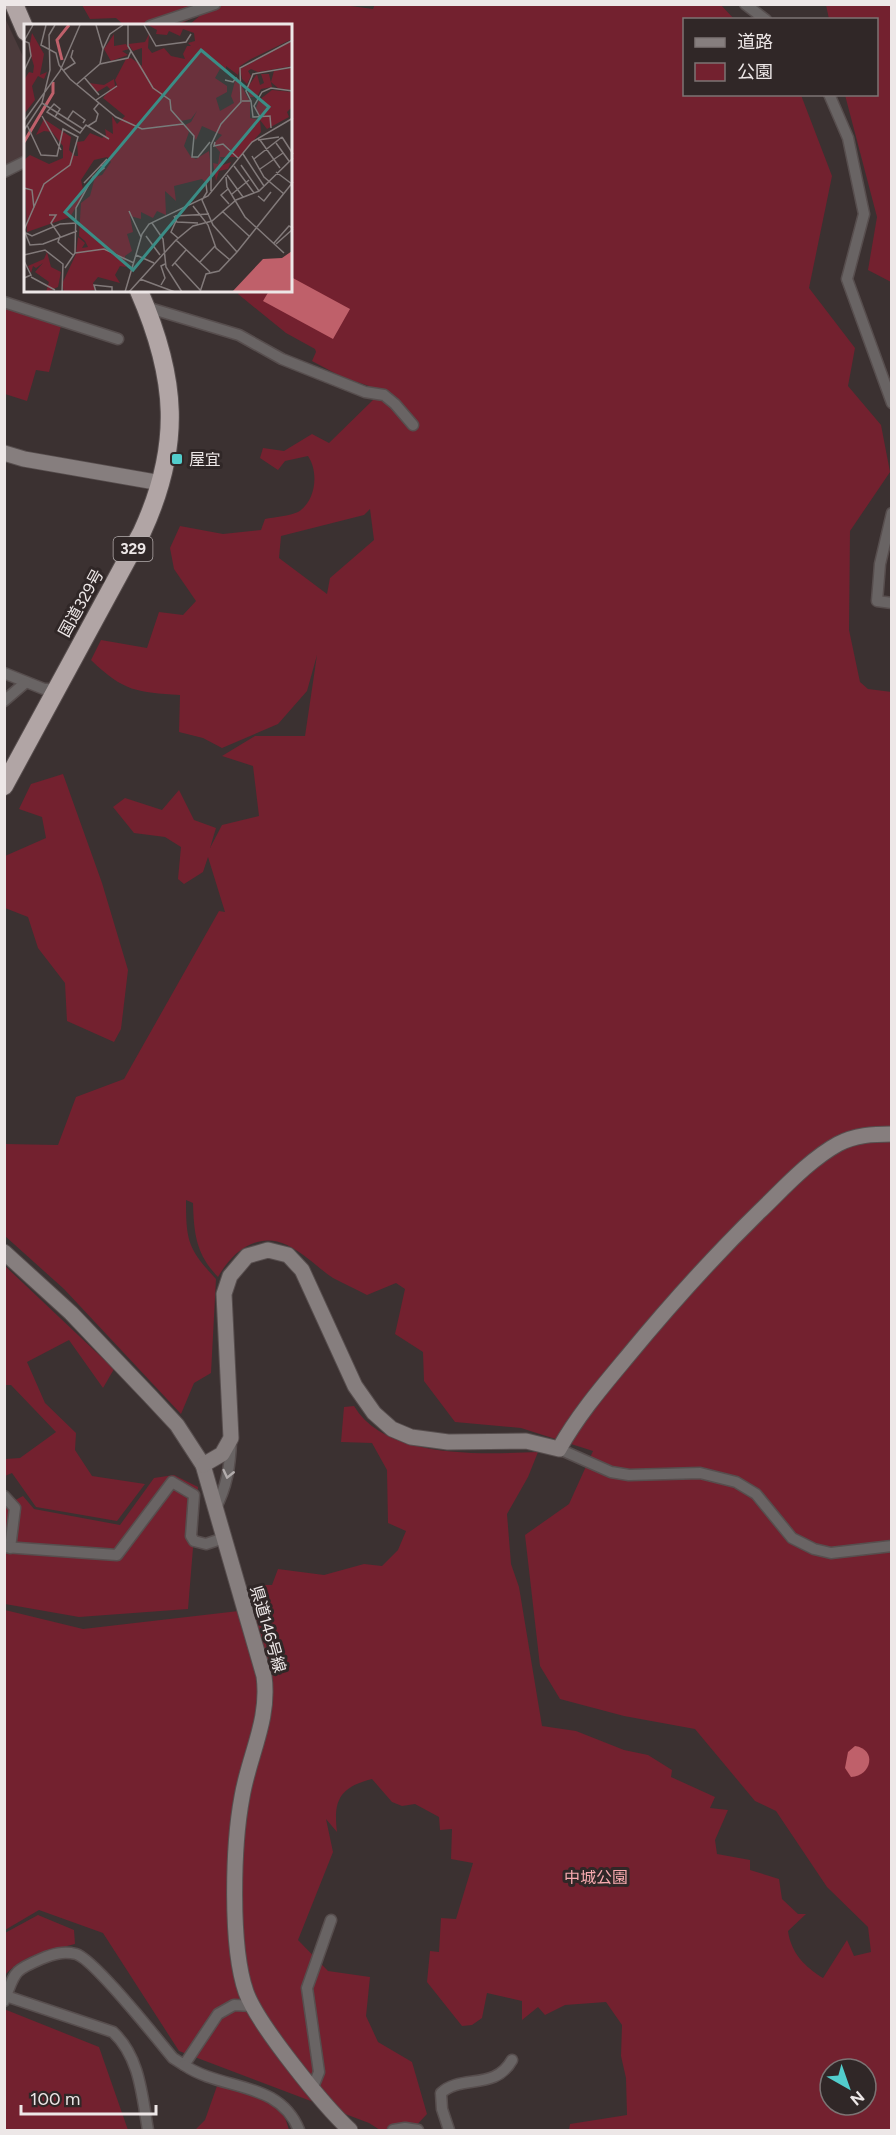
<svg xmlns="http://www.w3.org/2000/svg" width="896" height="2135" viewBox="0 0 896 2135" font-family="Figtree,'Noto Sans JP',sans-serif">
	<rect width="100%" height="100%" fill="#3b3131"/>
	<!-- built -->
	<path fill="#4b3b3c" d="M4 16 26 63 25 156 5 167Z"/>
	<!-- green -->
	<g fill="#73212f" fill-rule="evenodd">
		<path d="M223 4H336L373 9 375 4 721 5 734 19 684 20V94L801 95 832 176 809 288 855 348 848 386 881 425 890 472 850 531 849 630 860 682 868 689 892 692 891 2130H569L570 2124 627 2115 626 2078 621 2056 622 2025 606 2002 565 2005 545 2015 538 2007 522 2020V2001L487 1993 482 2018 472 2025 462 2026 427 1982 430 1951 439 1952 441 1918 456 1919 473 1863 451 1859 452 1829 440 1830 439 1817 415 1804 402 1806 392 1802 372 1779C340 1787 333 1800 337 1832L326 1819 333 1852 298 1940 328 1971 370 1977 366 2016 378 2042 412 2062 427 2114 412 2130H380L369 2123 179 2051 103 1933 39 1910 5 1930V1610L83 1629 264 1608 258 1585H272L278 1569 324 1575 364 1564 382 1566 398 1550 406 1531 388 1523 387 1470 372 1443 341 1442 344 1407 354 1406C386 1460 484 1454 538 1452L528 1477 507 1514 511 1564 519 1587 542 1726 576 1731 624 1750 648 1755 672 1770 671 1777 715 1797 710 1808 728 1810 715 1840 717 1854 750 1860V1870L779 1879 782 1899 798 1914H806L788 1931C791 1953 805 1967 823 1978L847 1940 854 1956 871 1952 868 1927 827 1887 776 1811 755 1801 695 1729 624 1716 560 1699 540 1666 525 1535 569 1504 593 1451 521 1428 455 1422 424 1381 423 1352 395 1334 405 1289 396 1283 367 1295C356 1289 344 1284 333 1278 318 1268 304 1253 287 1245 257 1231 232 1252 218 1277 196 1254 194 1234 193 1203L186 1200C186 1241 188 1249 216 1279L211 1373 194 1383 181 1414 64 1289 5 1236V1144L58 1145 76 1097 124 1079 219 911 225 912 208 857 203 872 184 884 178 879 181 847 165 837 134 833 113 807 125 798 162 810 179 790 194 820 216 828 210 848 222 825 259 816 253 766 222 756 255 736H305L317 655 307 691 278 724 222 748 203 738 179 732 180 695C137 692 124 692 91 660L101 640 147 648 159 612 183 615 196 601 174 569 170 548 180 526 223 534 261 530 265 519C274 517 290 516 298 512 316 501 319 472 308 456L285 461 278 470 260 458 263 448 284 451 312 434 329 443 374 399 373 391 369 386 342 377 312 361 316 352 315 349 286 333 238 294 241 291H291V26L189 25 202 14ZM370 509 374 540 330 578 327 594 279 558 281 536 364 515ZM830 2069H866V2105H830Z"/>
		<path d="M82 5H214L178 26 124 25 116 18 90 19Z"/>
		<path d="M826 5H891V282L868 270 877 217 845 95 876 94V20L829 19Z"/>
		<path d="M5 308 61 326 49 372 36 370 27 401 5 394Z"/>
		<path d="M63 774 102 883 128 970 121 1029 114 1042 67 1021 65 983 38 948 28 917 5 908V856L46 838 42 817 19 809 31 784Z"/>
		<path d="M4 1265 114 1369 103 1388 69 1340 27 1362 45 1403 76 1433 75 1450 92 1476 145 1484 117 1521 36 1507 12 1473 5 1476V1459L20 1458 56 1432 11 1385H5Z"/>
		<path d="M174 1475 198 1487 188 1609 79 1617 5 1604 4 1506 23 1496 34 1509 120 1525 154 1478Z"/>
		<path d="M38 1915 74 1930 75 1944C48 1951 24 1954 5 1975V1933Z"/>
		<path d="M4 2009 99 2047 128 2130H5Z"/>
		<path d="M217 2086 249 2095 251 2092C275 2103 282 2104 289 2130H195L205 2120Z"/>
	</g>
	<!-- water -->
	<g fill="#bf606a">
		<path d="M291 277 350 309 333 339 263 301 269 291H291Z"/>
		<path d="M855 1746C877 1749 872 1776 851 1777L845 1768 848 1752Z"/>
	</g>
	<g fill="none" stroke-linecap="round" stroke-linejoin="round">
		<defs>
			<g id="street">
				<path d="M745 4 766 20"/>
				<path d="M150 26 215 4"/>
				<path d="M829 94 848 138 864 214 847 279 892 403"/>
				<path d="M4 172 26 161"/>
				<path d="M4 302 118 339"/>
				<path d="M146 307 239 335 282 359 365 392 384 395 395 404 413 425"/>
				<path d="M892 513 880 564 877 601 892 603"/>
				<path d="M4 673 44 689H56"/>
				<path d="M4 701 25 683"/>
				<path d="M559 1449 611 1472 629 1475 700 1473 736 1482 756 1494 792 1538 814 1549 831 1553 892 1546"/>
				<path d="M4 1496 15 1508 10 1548"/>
				<path d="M215 1509C227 1487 230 1466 231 1441"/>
				<path d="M4 1547 117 1555 172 1482 194 1495 191 1536 194 1541 206 1544 224 1538"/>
				<path d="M6 1996 113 2032C140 2057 142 2096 148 2130"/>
				<path d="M4 2001C16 1972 11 1972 41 1959 53 1954 63 1951 76 1954 94 1959 157 2039 173 2058L184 2065 218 2014 234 2005 253 2006"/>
				<path d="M184 2065C222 2091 279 2080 299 2130"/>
				<path d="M313 2087 319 2072 307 1988 331 1920"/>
				<path d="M393 2130 405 2128 418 2130"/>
				<path d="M449 2130 442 2109 441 2093C461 2074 495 2091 512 2060"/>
			</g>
			<g id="secondary">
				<path d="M4 453 24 459 161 483"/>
				<path d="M4 1252 71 1313 151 1397 177 1425 203 1465 264 1676C270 1720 249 1755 242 1797 233 1845 230 1946 246 1992 258 2025 324 2106 350 2130"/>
				<path d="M203 1465 222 1454 231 1438 224 1294 230 1276 247 1256 268 1250 288 1255 302 1270 355 1386 374 1413 392 1429 411 1437 448 1442 526 1441 559 1449C578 1415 602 1387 627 1357 669 1306 712 1258 759 1212 783 1189 809 1160 838 1144 855 1135 873 1134 892 1134"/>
			</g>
			<g id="highway">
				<path d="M14 4 26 32"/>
				<path d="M4 786 142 532C182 445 177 378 139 291"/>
			</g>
		</defs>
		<!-- street casing -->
		<use href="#street" stroke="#574e4e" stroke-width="13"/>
		<!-- secondary casing -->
		<use href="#secondary" stroke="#574e4e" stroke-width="17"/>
		<!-- highway casing -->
		<use href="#highway" stroke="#574e4e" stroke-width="20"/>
		<!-- street -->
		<use href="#street" stroke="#696464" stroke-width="10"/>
		<!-- secondary -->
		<use href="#secondary" stroke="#867e7e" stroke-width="15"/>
		<!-- highway -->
		<use href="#highway" stroke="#b1a5a5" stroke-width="18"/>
	</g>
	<!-- one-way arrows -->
	<defs><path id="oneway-chevron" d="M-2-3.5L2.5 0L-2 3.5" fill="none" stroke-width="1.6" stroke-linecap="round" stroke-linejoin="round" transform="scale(1.5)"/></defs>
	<use stroke="#b2acac" href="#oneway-chevron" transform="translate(228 1474) rotate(103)"/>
	<!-- markers -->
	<rect fill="#52cdcc" stroke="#302727" stroke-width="2" x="171" y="453" width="12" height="12" rx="3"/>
	<g text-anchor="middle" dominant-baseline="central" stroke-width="6" stroke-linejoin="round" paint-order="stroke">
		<!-- shield labels -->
		<rect fill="#302727" stroke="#b4adad" stroke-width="1.5" x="113.5" y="537" width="39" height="24" rx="4.5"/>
		<g font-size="15" font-weight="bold" fill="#ede7e7">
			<text x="133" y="549">329</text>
		</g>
		<!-- poi labels -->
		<g font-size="16" fill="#ede7e7" stroke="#302727" text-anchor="start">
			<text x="189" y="459">屋宜</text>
		</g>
		<!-- street labels -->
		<g font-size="16" fill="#ede7e7" stroke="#302727">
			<text transform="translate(81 603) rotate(-61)">国道329号</text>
			<text transform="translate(268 1629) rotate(74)">県道146号線</text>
		</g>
		<!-- park labels -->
		<g font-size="16" fill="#f7aaaf" stroke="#302727">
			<text x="596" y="1877">中城公園</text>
		</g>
	</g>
	<!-- overview -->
	<g transform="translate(24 24)">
		<rect width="268" height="268" fill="#3b3131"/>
		<path d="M124 1H268V15L227 35 216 42 214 51 202 42V47L196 45 191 54 203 62V68L192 74 196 87 210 79 207 72 211 57H215L226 78V94L236 96 232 84 235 76 248 66 268 68V83L263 88 265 93 243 105 236 96 237 108 215 133H196L199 141 207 138 204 145 195 147 192 157 189 139 194 140 196 128 189 120 198 111 178 102 172 116 161 101 167 98 173 87 167 95 157 97 165 108 160 122 167 133 172 135 185 127 188 153 183 160 178 155 150 162 152 177 141 167 142 191 133 187 129 194 117 188V195L106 192 109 208 103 210 108 227 101 232 102 243 96 242 91 251 96 259 74 253 69 259 71 266 40 268 38 260 52 230 54 213 61 219 58 224 64 223 61 217 55 212 57 179 66 172 71 153 78 151 87 138 83 133 70 136 57 156 60 170 46 193 3 208 0 136 6 131 25 140 39 134V122L28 108 20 107 12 111 20 95 47 113 45 126 51 132H54L53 118 60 117 66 109 78 114 82 111 81 105 89 110 88 92 93 100 101 92 79 74 86 65 83 62 73 68 65 59 80 61 90 55 91 62 93 61 91 56 102 35 107 34 118 42V24L109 27 104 20 121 18 125 10 124 24 128 29 140 24 147 32 161 35 159 30 163 22H167L164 19 171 17 170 9 159 5 156 12 145 7 143 11 132 10 133 6ZM8 9 20 30 16 51 23 48 20 55 14 52 8 62 11 76 0 90V56L5 48 9 49 10 42 5 25ZM90 10V22L102 20 105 25 98 27 104 31 87 37 80 25ZM268 17V42L234 48 227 45 224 47 227 52 223 60 218 55 216 45ZM268 44V66L254 64 247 58 250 47ZM233 50 236 61 240 59 237 50H245L248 63 237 65 233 73H226L223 64ZM23 228 27 243 37 248 34 263 22 268 25 258 11 248 19 239 12 244 9 242 7 249 4 242 20 235Z" fill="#73212f"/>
		<path d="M268 227V268H208L239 235 258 234Z" fill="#bf606a"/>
		<path fill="none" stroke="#bf606a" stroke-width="3" d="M38 36 33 16 45 1M0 118 29 69V58"/>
		<path fill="none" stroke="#827a7a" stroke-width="1.5" d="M22 1 17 21 32 29 35 41 46 55 92 93 118 105 159 100M72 1 79 25 76 40M104 1V22L119 47 129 64 146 76 147 86 170 112 168 133H174L186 118M120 1 132 22 162 18 167 10M0 17 9 1M79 25 86 10 99 1M40 46 51 39 47 33 49 26M0 47 7 32 5 19 0 17M60 53 75 71M201 56 209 58 212 54 216 59M53 60 76 40 104 34 107 27M72 76 93 62M218 77H227L229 93 246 92 247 104M227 77 222 67 229 50 269 43M18 79 59 105 62 101 85 115M18 92 37 126M31 93 36 85 30 80 23 88 56 109 59 105M236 93 230 82 238 68 247 64 269 67M43 96 49 87 61 96 59 99M0 97 36 47 56 1M3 101 17 131 33 132 39 105 54 113 46 141 20 160 0 206 6 221 19 220 53 207M64 102 72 97 74 90 70 85 75 79M0 106 18 79 26 46 25 11 31 1M258 113 269 130M234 116 255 113M236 116 256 144M191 118 190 122 199 120 215 135M252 119 265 137M219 130 240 162M228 132 240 153 260 170M230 135 258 113M217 141 235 167M210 142 230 169M236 145 259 129M252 148 268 160M203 151 219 173M202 153 203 163 221 193 260 229M60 159 83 135M182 160 183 168 178 176 189 201 213 228M0 164 8 166 10 184M204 165 197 171 205 180M187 167V121L197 100 217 78 216 44 269 16M208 170 225 156M234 172 240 177 247 168M169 182 184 201 192 224 206 236M105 187 117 213M198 187 225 212M25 191H32L27 199 36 212 34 218 49 231M150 192 153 198 174 199M151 192 185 190M152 197 147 208 154 214M128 199 139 215 142 243 158 268M2 209 8 212 36 200 53 199M122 212 136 231M152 216 186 248M250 219 265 202 269 204M252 220 269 205M51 229 80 225 110 239M0 231 21 226 39 240 38 268M112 231 130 239M0 237 7 251 0 254M176 238 191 222M151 239 177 267M148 242 162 226M41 244 51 229 52 184 69 153 80 144 77 140M7 253 31 266M116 255 151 268M137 261 141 254 137 242 141 240M72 268 70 261 88 263V268M101 268 118 210 125 200 184 172 228 118 269 94M105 268 152 216 169 202 188 197 212 176 235 167 269 134M176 268 182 250 195 247 213 228 269 158"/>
		<path fill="#3b8d86" fill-opacity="0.15" stroke="#3b8d86" stroke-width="3" d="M177 26 245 83 109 246 41 188Z"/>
		<rect width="268" height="268" fill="none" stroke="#ede7e7" stroke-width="3"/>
	</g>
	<!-- border -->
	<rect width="896" height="2135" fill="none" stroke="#ede7e7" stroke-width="12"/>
	<!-- legend -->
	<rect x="683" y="18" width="195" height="78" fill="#302727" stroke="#7c7474" stroke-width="1.5"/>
	<rect x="695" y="38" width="30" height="9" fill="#867e7e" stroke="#7c7474" stroke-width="1.5"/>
	<text x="737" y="48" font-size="18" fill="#ede7e7">道路</text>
	<rect x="695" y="63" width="30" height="18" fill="#73212f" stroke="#7c7474" stroke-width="1.5"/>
	<text x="737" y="78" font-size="18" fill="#ede7e7">公園</text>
	<!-- north arrow -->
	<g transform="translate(848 2087) rotate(140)"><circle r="28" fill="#302727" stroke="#7c7474" stroke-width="1.5"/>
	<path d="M0-4.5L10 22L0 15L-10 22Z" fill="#52cdcc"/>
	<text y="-9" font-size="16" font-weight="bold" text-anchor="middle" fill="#ede7e7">N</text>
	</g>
	<!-- scale -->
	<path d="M21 2105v9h135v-9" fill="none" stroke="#ede7e7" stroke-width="3"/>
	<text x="30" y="2105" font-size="18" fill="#ede7e7" stroke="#302727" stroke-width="4.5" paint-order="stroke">100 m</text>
</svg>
